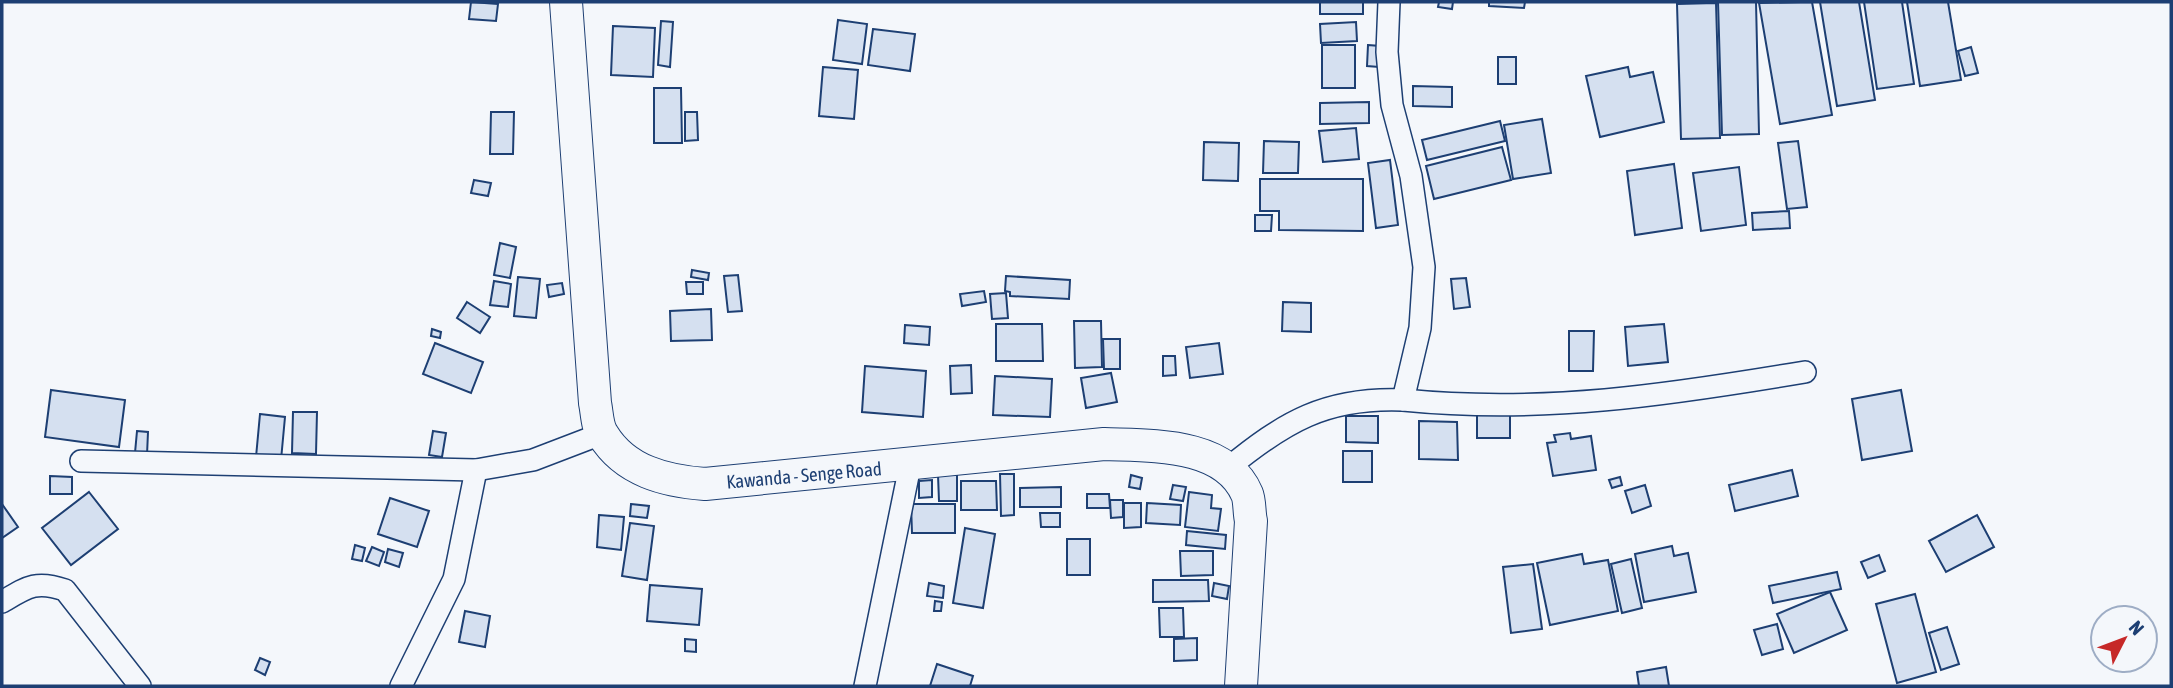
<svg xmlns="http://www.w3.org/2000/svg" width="2173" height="688" viewBox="0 0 2173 688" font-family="'Asap Condensed',sans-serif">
	<rect width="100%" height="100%" fill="#f4f7fb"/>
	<!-- building -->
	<g fill="#d5e0f0" stroke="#1d3f73" stroke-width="2">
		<path d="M471 2 498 4 496 21 469 19Z"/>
		<rect x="1320" y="2" width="43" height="12"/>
		<path d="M1439 2H1453L1452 9 1438 7Z"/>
		<path d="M1489 2H1525L1524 8 1489 6Z"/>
		<path d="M1718 2H1756L1759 134 1722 135Z"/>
		<path d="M1812 2 1832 115 1780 124 1759 3Z"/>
		<path d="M1820 2H1859L1875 100 1837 106Z"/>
		<path d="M1864 2H1902L1914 84 1877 89Z"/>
		<path d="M1907 2H1948L1961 80 1920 86Z"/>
		<path d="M1716 3 1720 138 1681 139 1677 4Z"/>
		<path d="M838 20 867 24 862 64 833 60Z"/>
		<path d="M661 21 673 22 670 67 658 65Z"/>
		<path d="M1356 22 1357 41 1321 43 1320 24Z"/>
		<path d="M613 26 655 28 653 77 611 75Z"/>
		<path d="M873 29 915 34 910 71 868 65Z"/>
		<rect x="1322" y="45" width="33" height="43"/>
		<path d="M1368 45 1380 46 1379 67 1367 66Z"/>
		<path d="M1971 47 1978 73 1965 76 1958 51Z"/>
		<rect x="1498" y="57" width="18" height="27"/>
		<path d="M823 67 858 70 854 119 819 116Z"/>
		<path d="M1628 67 1630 77 1653 72 1664 122 1600 137 1586 76Z"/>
		<path d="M1413 86 1452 87V107L1413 106Z"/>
		<path d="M654 88H681L682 143H654Z"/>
		<path d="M1369 102V123L1320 124V103Z"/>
		<path d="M491 112H514L513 154H490Z"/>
		<path d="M685 112H697L698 140 685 141Z"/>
		<path d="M1542 119 1551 173 1513 179 1504 125Z"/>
		<path d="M1500 121 1505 141 1427 160 1422 140Z"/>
		<path d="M1356 128 1359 159 1323 162 1319 131Z"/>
		<path d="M1264 141 1299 142 1298 173H1263Z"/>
		<path d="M1798 141 1807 207 1787 209 1778 143Z"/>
		<path d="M1204 142 1239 143 1238 181 1203 180Z"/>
		<path d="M1502 147 1511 180 1434 199 1426 166Z"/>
		<path d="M1390 160 1398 225 1376 228 1368 163Z"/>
		<path d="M1674 164 1682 228 1635 235 1627 171Z"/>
		<path d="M1739 167 1746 225 1701 231 1693 173Z"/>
		<path d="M1260 179H1363V231L1279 230V211H1260Z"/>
		<path d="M474 180 491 183 488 196 471 193Z"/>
		<path d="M1789 211 1790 228 1753 230 1752 213Z"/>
		<path d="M1255 215H1272L1271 231H1255Z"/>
		<path d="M500 243 516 247 510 278 494 275Z"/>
		<path d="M692 270 709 273 708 280 691 277Z"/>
		<path d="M738 275 742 311 728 312 724 276Z"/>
		<path d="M1006 276 1070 280 1069 299 1010 296V292L1005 291Z"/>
		<path d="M518 277 540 279 536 318 514 316Z"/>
		<path d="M1466 278 1470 307 1454 309 1451 279Z"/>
		<path d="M494 281 511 284 508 307 490 305Z"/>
		<path d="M686 282H703V294H687Z"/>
		<path d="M562 283 564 294 549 297 547 285Z"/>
		<path d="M984 291 986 302 962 306 960 294Z"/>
		<path d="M1006 293 1008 318 992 319 990 294Z"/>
		<path d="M467 302 490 317 480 333 457 318Z"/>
		<path d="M1283 302 1311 303V332L1282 331Z"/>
		<path d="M711 309 712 340 671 341 670 311Z"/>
		<path d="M1074 321H1101L1102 367 1075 368Z"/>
		<path d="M996 324H1042L1043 361H996Z"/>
		<path d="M1664 324 1668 362 1628 366 1625 327Z"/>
		<path d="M905 325 930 327 929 345 904 343Z"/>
		<path d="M432 329 441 332 440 338 431 336Z"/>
		<path d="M1569 331H1594L1593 371H1569Z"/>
		<path d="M1103 339H1120V369H1104Z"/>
		<path d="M435 343 483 362 471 393 423 374Z"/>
		<path d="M1219 343 1223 374 1190 378 1186 347Z"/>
		<path d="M1163 356H1175L1176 375 1163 376Z"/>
		<path d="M971 365 972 393 951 394 950 366Z"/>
		<path d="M865 366 926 371 923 417 862 412Z"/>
		<path d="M1111 373 1117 402 1086 408 1081 378Z"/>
		<path d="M995 376 1052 379 1050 417 993 415Z"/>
		<path d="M51 390 125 400 119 447 45 437Z"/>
		<path d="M1901 390 1912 451 1862 460 1852 399Z"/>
		<path d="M1477 411 1510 412V438H1477Z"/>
		<path d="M293 412H317L316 454 292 453Z"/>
		<path d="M260 414 285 417 281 460 256 457Z"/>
		<path d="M1346 416H1378V443L1346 442Z"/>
		<path d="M1419 421 1457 422 1458 460 1419 459Z"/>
		<path d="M137 431 148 432 147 455 135 453Z"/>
		<path d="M433 431 446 433 442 457 429 455Z"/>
		<path d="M1570 433 1571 439 1591 436 1596 470 1553 476 1547 443 1556 442 1554 435Z"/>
		<rect x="1343" y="451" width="29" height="31"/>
		<path d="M1792 470 1798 496 1735 511 1729 485Z"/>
		<path d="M1000 474H1014V515L1001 516Z"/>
		<path d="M938 475H957V501H939Z"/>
		<path d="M1131 475 1142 478 1140 489 1129 487Z"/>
		<path d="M50 476 72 477V494H50Z"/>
		<path d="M1620 477 1622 485 1612 488 1609 480Z"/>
		<path d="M932 480V497L919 498V481Z"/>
		<path d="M961 481H996L997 510H961Z"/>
		<path d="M1173 485 1186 487 1183 501 1170 499Z"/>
		<path d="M1645 485 1651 506 1632 513 1625 491Z"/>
		<path d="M1061 487V507H1020V488Z"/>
		<path d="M89 492 118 529 71 565 42 528Z"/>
		<path d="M1189 492 1212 495 1211 508 1221 509 1218 531 1185 527Z"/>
		<path d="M1087 494H1109L1110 508H1087Z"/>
		<path d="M390 498 429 511 417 547 378 534Z"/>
		<path d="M1110 500H1123V517L1111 518Z"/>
		<path d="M1124 503H1141V527L1124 528Z"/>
		<path d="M1147 503 1181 505 1180 525 1146 523Z"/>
		<path d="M2 504 18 527 2 538Z"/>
		<path d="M631 504 649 506 647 518 630 516Z"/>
		<path d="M911 504H955V533H912Z"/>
		<path d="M1040 513H1060V527H1041Z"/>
		<path d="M599 515 624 517 621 550 597 547Z"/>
		<path d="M1977 515 1994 547 1946 572 1929 541Z"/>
		<path d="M630 523 654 526 647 580 622 576Z"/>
		<path d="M965 528 995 534 983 608 953 603Z"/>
		<path d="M1187 531 1226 535 1225 549 1186 545Z"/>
		<rect x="1067" y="539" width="23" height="36"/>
		<path d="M355 545 365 548 362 561 352 559Z"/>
		<path d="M1672 546 1674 556 1688 553 1696 592 1644 602 1635 554Z"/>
		<path d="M372 547 384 552 379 566 366 561Z"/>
		<path d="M388 549 403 553 399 567 385 562Z"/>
		<path d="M1180 551H1213V575L1181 576Z"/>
		<path d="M1582 554 1584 564 1608 560 1618 611 1550 625 1537 563Z"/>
		<path d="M1879 555 1885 571 1868 578 1861 562Z"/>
		<path d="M1631 559 1642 608 1622 613 1611 564Z"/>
		<path d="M1533 564 1542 629 1511 633 1503 567Z"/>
		<path d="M1837 572 1841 589 1773 603 1769 586Z"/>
		<path d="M1153 580H1208L1209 601 1153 602Z"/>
		<path d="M929 583 944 586 943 598 927 596Z"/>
		<path d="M1214 583 1229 586 1227 599 1212 596Z"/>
		<path d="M650 585 702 589 699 625 647 621Z"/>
		<path d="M1830 592 1847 630 1794 653 1777 614Z"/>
		<path d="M1915 594 1936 672 1897 683 1876 604Z"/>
		<path d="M935 601 942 602 941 611H934Z"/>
		<path d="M1159 608H1183L1184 637H1160Z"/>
		<path d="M465 611 490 616 485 647 459 642Z"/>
		<path d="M1777 624 1783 649 1762 655 1754 630Z"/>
		<path d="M1947 627 1959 664 1941 670 1929 633Z"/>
		<path d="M1197 638V660L1174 661V639Z"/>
		<path d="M685 639 696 640V652L685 651Z"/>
		<path d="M260 658 270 662 265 675 255 670Z"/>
		<path d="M937 664 973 676 970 686H930Z"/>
		<path d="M1666 667 1669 686H1639L1637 672Z"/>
	</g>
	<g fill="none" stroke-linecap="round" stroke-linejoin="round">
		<defs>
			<g id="street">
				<path d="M1403 400C1543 414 1668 395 1805 372"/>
				<path d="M81 461 476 470 533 460 601 434"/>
				<path d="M1227 469C1284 422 1326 397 1403 400L1420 328 1424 267 1411 176 1392 105 1387 52 1389 2"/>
				<path d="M2 602C27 587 36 580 65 590L140 686"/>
				<path d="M401 686 454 579 476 470"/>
				<path d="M865 686 910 466"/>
			</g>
			<path id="secondary" d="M566 2 595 403C597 412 597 427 603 435 625 471 665 481 705 484L1104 444C1150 446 1225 442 1247 494 1250 501 1249 513 1251 521L1241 686"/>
		</defs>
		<!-- street casing -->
		<use href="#street" stroke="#1d3f73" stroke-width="24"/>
		<!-- secondary casing -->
		<use href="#secondary" stroke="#1d3f73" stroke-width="34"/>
		<!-- street -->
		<use href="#street" stroke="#f4f7fb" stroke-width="21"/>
		<!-- secondary -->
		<use href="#secondary" stroke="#f4f7fb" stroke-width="32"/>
	</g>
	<g text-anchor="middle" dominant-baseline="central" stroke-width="5" stroke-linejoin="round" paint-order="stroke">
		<!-- street labels -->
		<g font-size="19" fill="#1d3f73" stroke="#f4f7fb">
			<text transform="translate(804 475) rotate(-5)">Kawanda - Senge Road</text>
		</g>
	</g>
	<!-- border -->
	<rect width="2173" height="688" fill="none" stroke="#1d3f73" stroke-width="7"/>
	<!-- north arrow -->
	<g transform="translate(2124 639) rotate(48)"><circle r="33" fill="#f4f7fb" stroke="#9eadc5" stroke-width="2"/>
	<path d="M0-5L12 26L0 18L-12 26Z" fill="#c62828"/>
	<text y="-10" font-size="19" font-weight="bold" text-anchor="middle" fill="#1d3f73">N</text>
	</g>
</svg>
